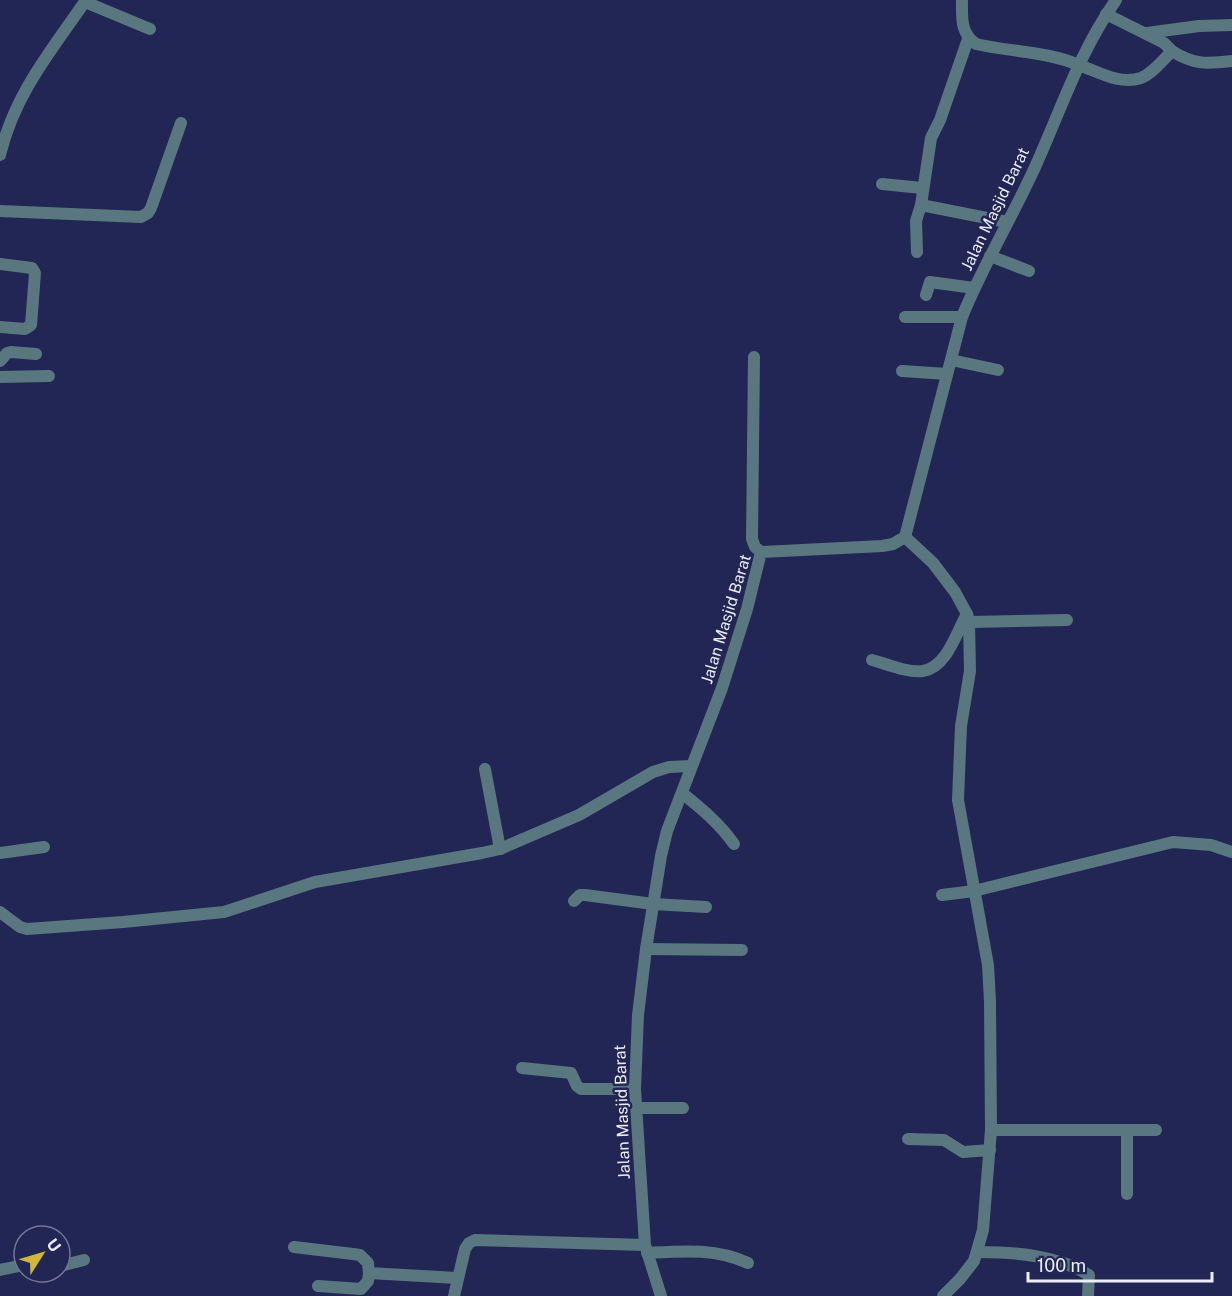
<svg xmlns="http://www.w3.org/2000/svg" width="1232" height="1296" viewBox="0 0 1232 1296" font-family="'Public Sans',sans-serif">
	<rect width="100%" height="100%" fill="#222654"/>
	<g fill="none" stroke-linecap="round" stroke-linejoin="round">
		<!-- minor -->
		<g stroke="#59777f" stroke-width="12">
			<path d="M962 0C962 17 960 33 976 44 1011 52 1045 51 1079 65 1099 72 1119 85 1141 78 1153 73 1163 60 1172 51L1164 43 1106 14"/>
			<path d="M85 2 150 29"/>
			<path d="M1147 33 1199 26 1232 25"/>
			<path d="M968 39 940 120 931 138 921 205 1007 222"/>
			<path d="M1172 51C1194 65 1207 64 1232 61"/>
			<path d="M0 155C15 93 51 51 86 0"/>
			<path d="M882 184 922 188"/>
			<path d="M0 211 141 217 148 213 151 208 181 123"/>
			<path d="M917 252 916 221 921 205"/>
			<path d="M990 256 1029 271"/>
			<path d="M0 264 32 268 35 273 31 325 25 329 0 327"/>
			<path d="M926 295 930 282 974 288"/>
			<path d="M905 317H962"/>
			<path d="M754 357 752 539 755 547 761 552"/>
			<path d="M951 360 998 370"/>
			<path d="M0 361 7 353 11 352 36 354"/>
			<path d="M902 371 947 374"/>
			<path d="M0 377 49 376"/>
			<path d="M905 537 933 563 955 592 967 614 969 622 970 671 961 726 958 800 988 965 990 1001 991 1130 983 1230 974 1261 960 1279 943 1296"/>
			<path d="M969 622 1067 620"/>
			<path d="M872 660C887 664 907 673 923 671 947 667 956 633 967 614"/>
			<path d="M485 769 500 849"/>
			<path d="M682 793C702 809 719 823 734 844"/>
			<path d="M0 853 44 847"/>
			<path d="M942 895 974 891 1173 842 1211 845 1232 852"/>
			<path d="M574 901 580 895H585L653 904 706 907"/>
			<path d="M0 912 20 927 27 929 123 922 224 912 315 882 482 853 500 849 579 815 653 772 669 767 691 766"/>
			<path d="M646 949 742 950"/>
			<path d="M522 1068 571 1073 577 1086 581 1089H635"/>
			<path d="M637 1108H683"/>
			<path d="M991 1130H1156"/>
			<path d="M1127 1130V1194"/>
			<path d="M908 1139 944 1140 963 1152 990 1150"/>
			<path d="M294 1247 353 1254 360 1255 368 1263 369 1273 457 1278"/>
			<path d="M977 1252C1013 1252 1057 1255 1089 1275L1088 1296"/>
			<path d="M647 1253C683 1251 715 1248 748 1263"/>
			<path d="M60 1266 84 1260"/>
			<path d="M0 1270 24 1265"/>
			<path d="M318 1286 361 1289 368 1281 369 1273"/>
			<path d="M454 1296 465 1249 469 1243 475 1240 645 1245"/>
			<path d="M661 1296 645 1245 635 1089 638 1015 646 949 661 856 667 831 722 688 747 609 761 552 882 546 893 544 905 537 962 317C983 265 1013 216 1036 165 1062 107 1079 53 1116 0"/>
		</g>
	</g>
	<g text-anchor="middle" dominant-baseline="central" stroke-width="5" stroke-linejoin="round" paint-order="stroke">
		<!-- street labels -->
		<g font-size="16" fill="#eceefa" stroke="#222654">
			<text transform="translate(995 209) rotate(-64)">Jalan Masjid Barat</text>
			<text transform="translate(726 619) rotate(-73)">Jalan Masjid Barat</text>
			<text transform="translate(622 1112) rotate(-92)">Jalan Masjid Barat</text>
		</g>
	</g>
	<!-- north arrow -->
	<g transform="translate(42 1254) rotate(53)"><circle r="28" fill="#222654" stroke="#737696" stroke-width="1.5"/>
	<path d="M0-4.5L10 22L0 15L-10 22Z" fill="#d2b735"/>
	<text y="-9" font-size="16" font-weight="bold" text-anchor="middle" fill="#eceefa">U</text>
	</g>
	<!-- scale -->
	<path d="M1028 1272v9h184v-9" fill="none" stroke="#eceefa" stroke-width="3"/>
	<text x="1037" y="1272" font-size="18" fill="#eceefa" stroke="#222654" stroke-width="4.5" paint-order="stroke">100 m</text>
</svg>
